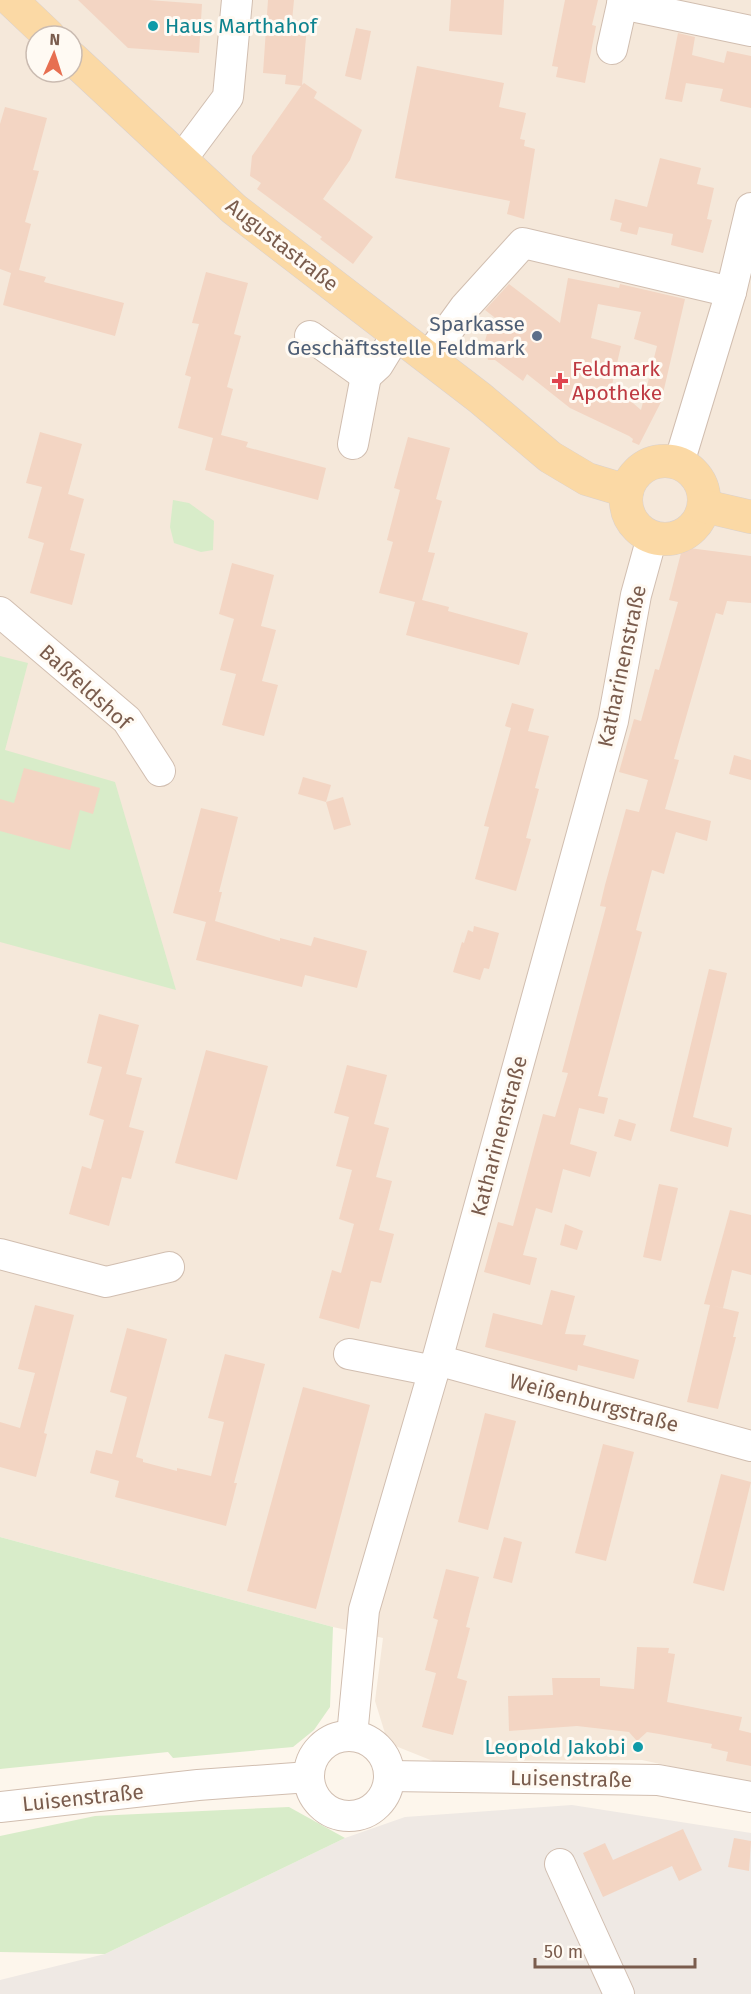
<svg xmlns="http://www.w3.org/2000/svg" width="751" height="1994" viewBox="0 0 751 1994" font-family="'Fira Sans',sans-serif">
	<rect width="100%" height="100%" fill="#fdf6ec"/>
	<!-- residential -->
	<path fill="#f5e8da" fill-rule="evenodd" d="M0 0H751V1784L642 1760 433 1761 388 1743 375 1701 383 1638 333 1627 0 1537ZM36 36H72V72H36Z"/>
	<!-- industrial -->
	<path fill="#efe9e4" d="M572 1805 751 1833V1994H0V1980L105 1954 345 1838 405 1817Z"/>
	<!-- green -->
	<g fill="#d8ecc9">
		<path d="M173 500 189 503 214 521 213 550 201 552 174 543 170 527Z"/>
		<path d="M0 656 28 663 5 750 115 782 176 990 0 942Z"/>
		<path d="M0 1537 333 1627 330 1707 314 1730 293 1747 173 1758 168 1752 0 1769Z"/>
		<path d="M289 1807 345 1838 105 1954 0 1952V1836L95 1816Z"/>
	</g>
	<!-- building -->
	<g fill="#f3d5c3" fill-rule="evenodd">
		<path d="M78 0H149L202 4 199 53 128 48Z"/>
		<path d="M268 0H294L292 21 307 25 302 85 304 83 317 92 314 98 362 130 350 160 323 199 373 237 353 264 320 239 322 237 257 189 261 183 250 176 252 156 301 86 285 84 286 75 263 73Z"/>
		<path d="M451 0H504L502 35 449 31Z"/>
		<path d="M565 0H598L592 25 596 26 585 83 556 77 558 67 552 66Z"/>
		<path d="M356 28 371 31 361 80 345 76Z"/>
		<path d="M678 33 695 37 692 55 724 63 727 51 751 56V108L720 101 723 89 686 83 682 102 665 99Z"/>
		<path d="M417 66 504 83 499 107 526 113 520 139 525 140 524 146 535 149 524 219 507 214 510 201 395 178Z"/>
		<path d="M5 107 47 118 33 170 39 171 25 222 31 224 19 270 46 277 44 282 124 303 115 336 3 305 11 273 0 269V124Z"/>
		<path d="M660 158 701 168 697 184 714 188 707 219 712 220 703 253 671 245 673 234 639 227 637 235 620 231 622 223 610 220 615 199 647 207Z"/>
		<path d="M206 272 248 283 234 334 241 336 227 387 233 389 221 435 248 442 246 447 326 468 318 500 205 470 213 438 178 428 191 377 185 375 199 324 192 323Z"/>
		<path d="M568 278 619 288 620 284 685 299 661 402 639 445 632 442 633 439 629 436 570 408 527 374 523 381 495 360H488L487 355 482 351 487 334 512 331 485 310 509 284 560 323ZM598 304 641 312 634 339 657 346 641 410 612 385 621 346 591 338Z"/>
		<path d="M40 432 82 444 68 494 84 499 70 550 85 554 72 605 30 593 44 543 28 538 42 487 26 483Z"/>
		<path d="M408 437 450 448 436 499 442 501 428 552 435 553 422 600 449 607 448 611 528 633 519 665 406 635 415 602 379 593 393 542 387 540 400 490 394 488Z"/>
		<path d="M689 548 751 556V603L727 601 723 615 716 613 674 759 679 760 665 809 711 821 707 841 676 832 664 874 652 870 636 930 642 932 598 1096 608 1098 604 1114 579 1108 570 1144 597 1152 590 1177 563 1169 552 1213 536 1208 523 1255 537 1258 530 1285 484 1272 498 1222 513 1226 543 1114 555 1117 568 1073 562 1072 606 907 600 906 605 885 626 809 639 812 648 780 619 772 634 719 641 721 655 669 659 670 678 602 669 600 681 553Z"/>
		<path d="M232 563 274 575 261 626 276 630 262 681 278 685 264 736 222 725 236 674 220 670 234 619 219 614Z"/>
		<path d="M512 703 534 709 528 731 549 736 535 788 539 789 526 838 531 839 516 891 475 879 489 827 484 826 511 728 505 726Z"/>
		<path d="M734 755 751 760V780L729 774Z"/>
		<path d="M24 768 100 788 93 814 80 810 70 850 0 831V799L14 803Z"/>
		<path d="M303 777 331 785 326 802 298 794Z"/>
		<path d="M343 797 351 825 334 830 326 802Z"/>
		<path d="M201 808 238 817 219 892H222L215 921 280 941V938L311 946 314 937 367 951 357 988 305 975 302 987 196 960 206 922 173 913Z"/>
		<path d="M474 926 499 933 489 969 484 968 480 980 453 972 462 942 464 943 468 930 473 932Z"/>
		<path d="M709 969 727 973 693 1117 732 1128 728 1147 670 1131Z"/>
		<path d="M99 1014 139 1025 126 1074 142 1078 129 1127 144 1131 131 1179 122 1177 109 1226 69 1214 82 1166 91 1169 104 1120 89 1115 102 1067 87 1063Z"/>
		<path d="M206 1050 268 1066 237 1180 175 1163Z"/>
		<path d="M347 1065 387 1075 374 1124 389 1128 376 1177 392 1181 379 1230 394 1234 381 1283 371 1281 359 1329 319 1318 332 1270 341 1273 354 1224 339 1219 352 1170 336 1166 349 1117 334 1113Z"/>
		<path d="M619 1119 636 1124 631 1141 614 1136Z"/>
		<path d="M659 1184 678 1188 661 1261 643 1257Z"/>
		<path d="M730 1210 751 1215V1275L732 1270 723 1308 710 1305 739 1312 733 1337H736L718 1409 687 1402 710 1305 704 1304Z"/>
		<path d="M565 1224 583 1231 577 1250 560 1245Z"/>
		<path d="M551 1290 575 1296 565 1334 586 1335 583 1345 639 1360 634 1379 578 1365 577 1371 485 1347 493 1313 542 1325Z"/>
		<path d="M35 1305 74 1315 44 1433 47 1434 36 1477 0 1467V1422L20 1428 35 1373 18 1369Z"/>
		<path d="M127 1328 167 1339 136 1457 143 1459V1462L177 1471V1468L211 1476 224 1422 208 1418 225 1354 265 1364 234 1483H237L226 1526 115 1497 119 1481 90 1473 96 1450 112 1454 127 1397 110 1392Z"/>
		<path d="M303 1387 370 1405 316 1609 247 1591Z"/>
		<path d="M485 1413 516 1421 488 1530 458 1522Z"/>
		<path d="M603 1444 634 1452 606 1561 575 1553Z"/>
		<path d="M721 1474 751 1482 724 1591 693 1583Z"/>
		<path d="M504 1537 522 1542 512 1583 493 1578Z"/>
		<path d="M446 1569 479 1577 466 1627 470 1628 457 1678 467 1681 453 1735 422 1727 436 1673 425 1670 438 1620 433 1618Z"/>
		<path d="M637 1647 669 1648 668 1653 675 1654 667 1702 742 1717 739 1730 751 1733V1766L726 1761 728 1752 711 1748 712 1744 659 1734 647 1732 637 1741 629 1732 577 1726 509 1731 508 1696 553 1695 552 1678H600V1686L634 1689Z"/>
		<path d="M683 1829 702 1870 679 1881 672 1866 603 1897 583 1853 605 1843 613 1860Z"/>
		<path d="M734 1838 751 1841 749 1871 728 1867Z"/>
	</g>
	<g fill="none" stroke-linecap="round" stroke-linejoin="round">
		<defs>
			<g id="minor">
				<path d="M622 4 751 31"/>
				<path d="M612 49 623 0"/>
				<path d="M181 160 228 97 237 0"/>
				<path d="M310 336 366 376 378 365 397 334"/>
				<path d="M428 358 465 307 523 243 731 292"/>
				<path d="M353 444 366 376"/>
				<path d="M679 463 731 292 751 208"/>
				<path d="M0 612 127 720 160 771"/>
				<path d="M0 1254 106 1282 169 1267"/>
				<path d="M349 1354 434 1371"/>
				<path d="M437 1360 751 1446"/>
				<path d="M352 1736 364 1610 437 1360 613 721 636 595 652 537"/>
				<circle cx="349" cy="1776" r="40"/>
				<path d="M389 1776 658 1780 751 1797"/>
				<path d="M0 1807 198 1785 309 1777"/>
				<path d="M560 1864 619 1994"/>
			</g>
			<g id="major">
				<path d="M11 0 49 36"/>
				<path d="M72 58 234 209 480 398 550 457 587 479 627 491"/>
				<circle cx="665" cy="500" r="39"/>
				<path d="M704 506 751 517"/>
			</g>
		</defs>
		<!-- minor casing -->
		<use href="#minor" stroke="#d1beb0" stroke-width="32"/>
		<!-- major casing -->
		<use href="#major" stroke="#dad1cd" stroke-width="34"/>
		<!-- minor -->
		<use href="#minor" stroke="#fff" stroke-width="30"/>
		<!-- major -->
		<use href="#major" stroke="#fbd9a5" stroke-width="33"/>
	</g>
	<!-- markers -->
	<g fill="#0f9aa8" stroke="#fffaf3" stroke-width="2">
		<circle cx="153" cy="26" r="6"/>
		<circle cx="638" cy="1747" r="6"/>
	</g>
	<circle fill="#5c6f8a" stroke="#fffaf3" stroke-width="2" cx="537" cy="336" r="6"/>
	<path fill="#e0444e" stroke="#fffaf3" stroke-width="2" d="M557 372h6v6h6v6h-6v6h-6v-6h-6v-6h6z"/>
	<g text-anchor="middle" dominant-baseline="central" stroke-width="6" stroke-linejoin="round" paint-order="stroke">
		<!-- culture labels -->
		<g font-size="21" fill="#0d838f" stroke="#fffaf3" text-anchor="start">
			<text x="165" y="26">Haus Marthahof</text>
			<text x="626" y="1747" text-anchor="end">Leopold Jakobi</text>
		</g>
		<!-- street labels -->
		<g font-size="21" fill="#7a5c4d" stroke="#fffaf3">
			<text transform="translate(282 245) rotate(38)">Augustastraße</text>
			<text transform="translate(622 666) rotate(-78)">Katharinenstraße</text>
			<text transform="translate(85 687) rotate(42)">Baßfeldshof</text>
			<text transform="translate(499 1136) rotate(-75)">Katharinenstraße</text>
			<text transform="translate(594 1403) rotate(15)">Weißenburgstraße</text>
			<text transform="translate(571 1779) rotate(1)">Luisenstraße</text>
			<text transform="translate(83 1798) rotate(-6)">Luisenstraße</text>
		</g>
		<!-- service labels -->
		<g font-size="21" fill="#4e5e75" stroke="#fffaf3" text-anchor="end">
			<text x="525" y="324">Sparkasse<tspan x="525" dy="24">Geschäftsstelle Feldmark</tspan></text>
		</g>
		<!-- health labels -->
		<g font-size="21" fill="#be3a42" stroke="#fffaf3" text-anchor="start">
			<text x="572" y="369">Feldmark<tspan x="572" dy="24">Apotheke</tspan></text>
		</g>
	</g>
	<!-- north arrow -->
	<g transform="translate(54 54) rotate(3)"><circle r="28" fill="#fffaf3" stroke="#cabbb1" stroke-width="1.5"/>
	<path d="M0-4.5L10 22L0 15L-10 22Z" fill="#e76f51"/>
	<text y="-9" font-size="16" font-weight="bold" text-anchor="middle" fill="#7a5c4d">N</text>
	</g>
	<!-- scale -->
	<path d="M535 1958v9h160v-9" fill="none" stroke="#7a5c4d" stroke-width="3"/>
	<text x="544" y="1958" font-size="18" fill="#7a5c4d" stroke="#fffaf3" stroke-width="4.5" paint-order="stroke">50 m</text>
</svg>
